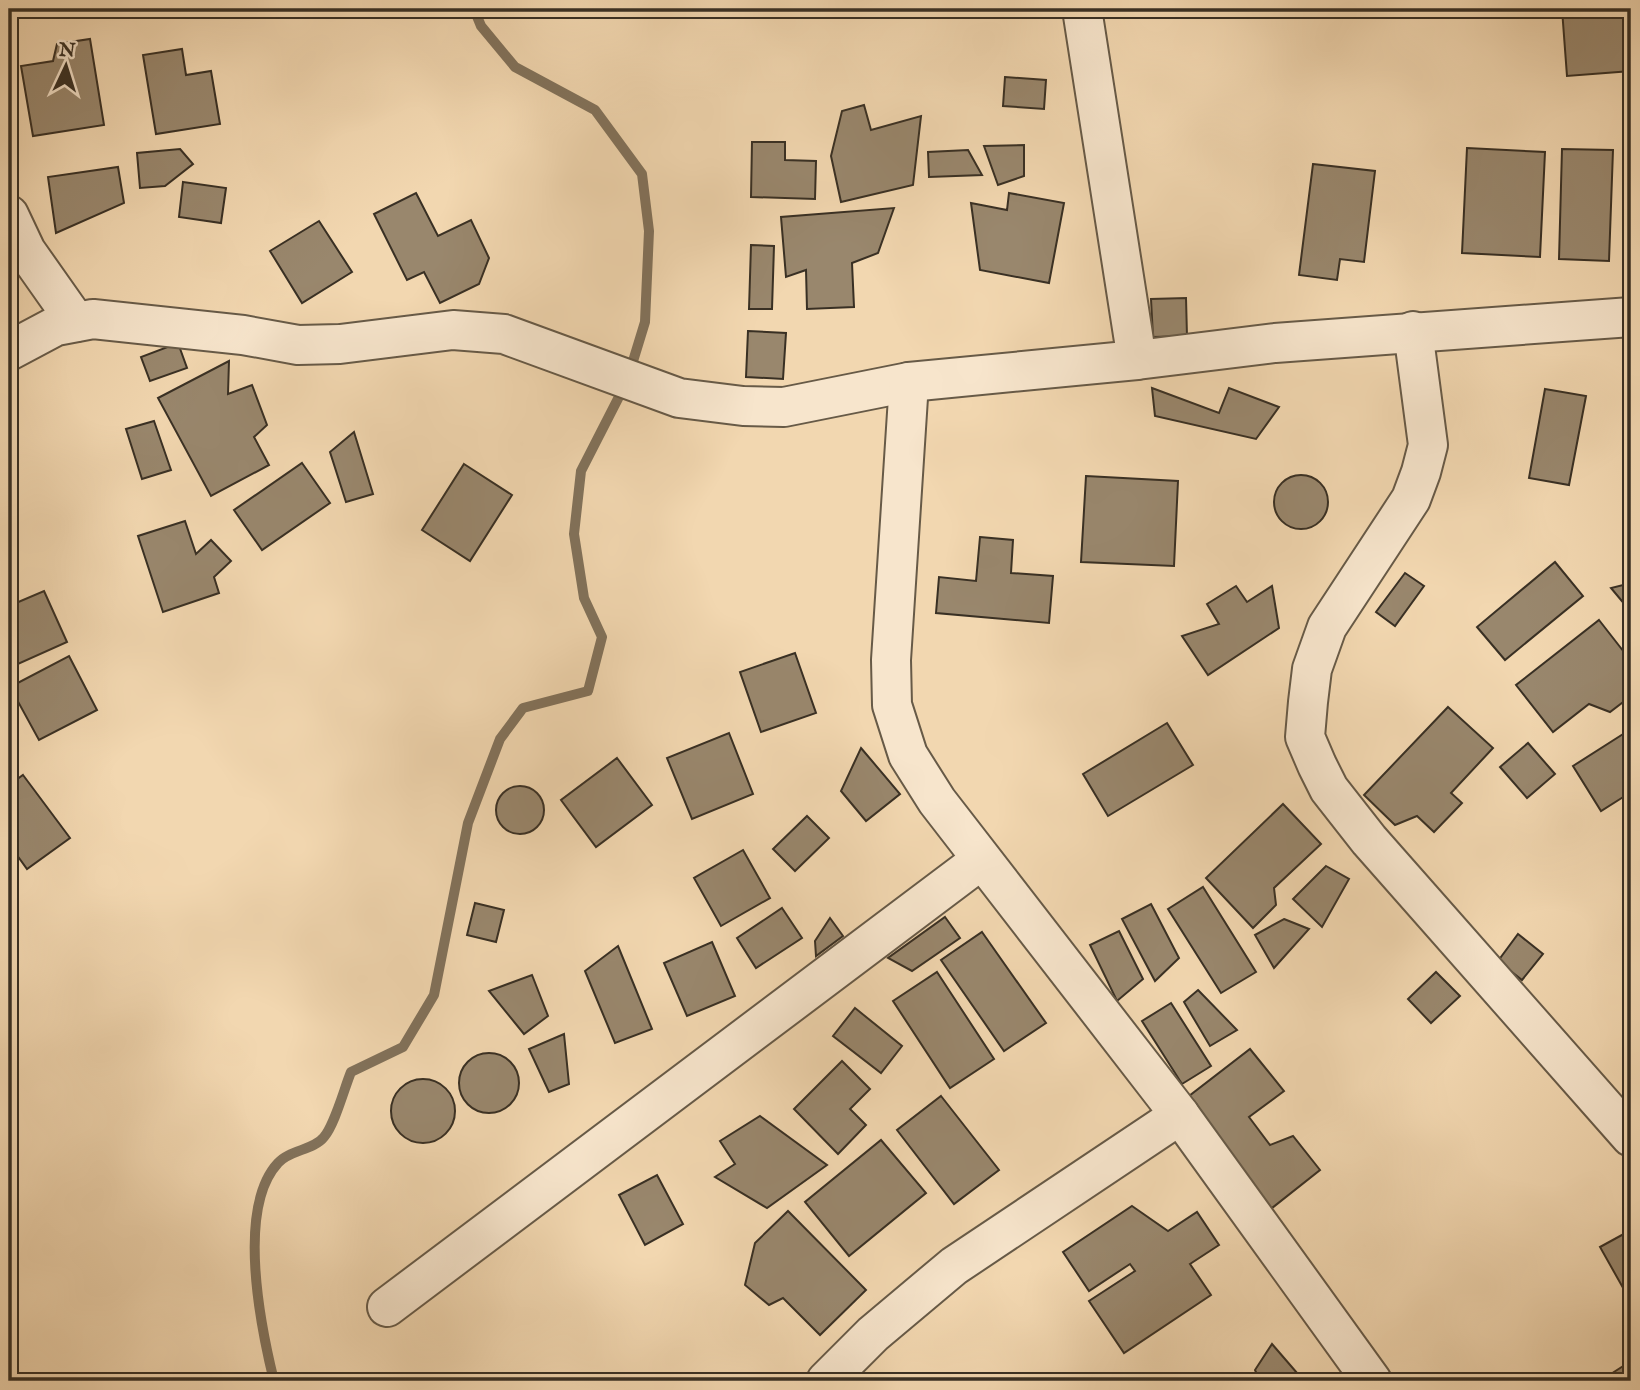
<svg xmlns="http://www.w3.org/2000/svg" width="1640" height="1390" viewBox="0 0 1640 1390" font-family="'IM FELL English',serif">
	<rect width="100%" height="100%" fill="#f2d7b0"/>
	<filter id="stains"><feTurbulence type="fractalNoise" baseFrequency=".00286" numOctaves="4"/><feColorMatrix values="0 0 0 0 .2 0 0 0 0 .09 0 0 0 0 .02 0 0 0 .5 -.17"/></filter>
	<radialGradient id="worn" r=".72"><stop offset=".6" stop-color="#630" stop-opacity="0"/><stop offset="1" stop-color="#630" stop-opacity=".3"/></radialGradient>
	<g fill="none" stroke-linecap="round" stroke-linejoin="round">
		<!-- stream -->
		<g stroke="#82725b" stroke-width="10">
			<path d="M474 9 481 26 515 67 595 110 642 174 649 231 645 322 630 371"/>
			<path d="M274 1381C261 1328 236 1208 278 1163 289 1150 314 1150 324 1137 335 1124 344 1089 351 1072L403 1047 434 995 468 823 500 739 523 708 588 691 602 637 584 598 574 534 581 471 625 385"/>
		</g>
	</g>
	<!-- building -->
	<g fill="#99876d" stroke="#393024" stroke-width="2">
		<path d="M1562 9H1631V71L1567 76Z"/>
		<path d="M90 39 104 125 33 136 21 66 53 61 57 44Z"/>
		<path d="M182 49 186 75 211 71 220 124 156 134 143 55Z"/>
		<path d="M1005 77 1046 80 1044 109 1003 106Z"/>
		<path d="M864 105 871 130 921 116 913 185 841 202 831 156 842 111Z"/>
		<path d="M752 142H785V160L816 161 815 199 751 197Z"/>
		<path d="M1024 145V176L998 185 984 146Z"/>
		<path d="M1467 148 1545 152 1540 257 1462 253Z"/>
		<path d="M180 149 193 164 165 186 140 188 137 153Z"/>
		<path d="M1562 149 1613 150 1609 261 1559 259Z"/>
		<path d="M968 150 982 175 929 177 928 152Z"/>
		<path d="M1313 164 1375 171 1364 262 1340 259 1337 280 1299 275Z"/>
		<path d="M118 167 124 203 56 233 48 177Z"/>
		<path d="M183 182 226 188 221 223 179 217Z"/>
		<path d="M416 193 438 236 471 220 489 258 479 284 440 303 424 272 407 280 374 214Z"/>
		<path d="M1009 193 1064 203 1049 283 980 270 971 203 1007 210Z"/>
		<path d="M894 208 878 253 852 263 854 307 807 309 806 270 786 277 781 217Z"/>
		<path d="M319 221 352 272 302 303 270 251Z"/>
		<path d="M751 245 774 246 772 309H749Z"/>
		<path d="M1186 298 1187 336 1153 337 1151 299Z"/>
		<path d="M748 331 786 333 783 379 746 377Z"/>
		<path d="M178 343 187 368 150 381 141 357Z"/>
		<path d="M229 361 228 394 252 385 267 425 254 437 269 465 211 496 158 398Z"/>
		<path d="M1152 388 1219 413 1229 388 1279 407 1256 439 1155 416Z"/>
		<path d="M1545 389 1586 396 1569 485 1529 478Z"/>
		<path d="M154 421 171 470 142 479 126 429Z"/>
		<path d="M354 432 373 494 346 502 330 452Z"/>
		<path d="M302 463 330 503 262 550 234 510Z"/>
		<path d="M464 464 512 495 470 561 422 530Z"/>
		<circle cx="1301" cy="502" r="27"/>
		<path d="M1086 476 1178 481 1174 566 1081 562Z"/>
		<path d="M185 521 196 554 211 540 231 561 214 577 219 593 163 612 138 536Z"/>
		<path d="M980 537 1013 540 1011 573 1053 576 1049 623 936 613 939 577 976 581Z"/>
		<path d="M1555 562 1583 596 1505 660 1477 627Z"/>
		<path d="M1405 573 1424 586 1395 626 1376 612Z"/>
		<path d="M1631 583V612L1611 588Z"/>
		<path d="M1236 586 1247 602 1272 586 1279 628 1208 675 1182 636 1219 624 1207 604Z"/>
		<path d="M44 591 67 642 9 668V606Z"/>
		<path d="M1599 620 1631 661V696L1610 712 1589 704 1553 732 1516 685Z"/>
		<path d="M795 653 816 713 761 732 740 672Z"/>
		<path d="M69 656 97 710 39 740 10 687Z"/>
		<path d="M1448 707 1493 748 1451 793 1462 803 1434 832 1417 816 1395 825 1364 795Z"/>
		<path d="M1167 723 1193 765 1108 816 1083 774Z"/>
		<path d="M1631 729V798L1628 794 1601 811 1573 766Z"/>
		<path d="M729 733 753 794 692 819 667 758Z"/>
		<path d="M1528 743 1555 774 1527 798 1500 767Z"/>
		<path d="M861 748 900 794 866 821 841 791Z"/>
		<path d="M617 758 652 805 596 847 561 800Z"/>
		<path d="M23 775 70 838 27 869 9 844V785Z"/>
		<circle cx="520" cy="810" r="24"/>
		<path d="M1283 804 1321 844 1274 888 1276 905 1253 928 1206 878Z"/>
		<path d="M807 816 829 838 795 871 773 849Z"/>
		<path d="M743 850 770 898 721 926 694 878Z"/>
		<path d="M1326 866 1349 879 1322 927 1293 899Z"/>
		<path d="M1203 887 1256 972 1221 993 1168 909Z"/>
		<path d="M475 903 504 910 496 942 467 935Z"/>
		<path d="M1151 904 1179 958 1155 981 1122 919Z"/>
		<path d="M782 908 802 938 756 968 737 938Z"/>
		<path d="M945 917 960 938 912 971 888 958Z"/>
		<path d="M830 918 843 936 816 956 815 941Z"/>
		<path d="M1284 919 1309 929 1274 968 1255 935Z"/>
		<path d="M1119 931 1143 979 1117 1001 1090 945Z"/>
		<path d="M982 932 1046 1023 1004 1051 941 960Z"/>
		<path d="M1518 934 1543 954 1522 980 1498 961Z"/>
		<path d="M712 942 735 996 687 1016 664 963Z"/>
		<path d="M618 946 652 1029 615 1043 585 971Z"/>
		<path d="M937 972 994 1059 950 1088 893 1001Z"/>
		<path d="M1436 972 1460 996 1431 1023 1408 999Z"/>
		<path d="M532 975 548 1016 524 1034 489 991Z"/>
		<path d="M1198 990 1237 1030 1210 1046 1184 1002Z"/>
		<path d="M1171 1003 1211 1066 1182 1084 1142 1021Z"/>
		<path d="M855 1008 902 1046 881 1073 833 1036Z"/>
		<path d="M564 1034 569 1084 549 1092 529 1049Z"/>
		<path d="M1250 1049 1284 1091 1249 1117 1270 1145 1293 1136 1320 1170 1267 1212 1180 1103Z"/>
		<circle cx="489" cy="1083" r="30"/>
		<path d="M842 1061 870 1089 850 1109 866 1125 838 1154 794 1109Z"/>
		<circle cx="423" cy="1111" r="32"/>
		<path d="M941 1096 999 1170 954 1204 897 1130Z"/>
		<path d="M760 1116 827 1165 767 1208 715 1177 735 1164 720 1141Z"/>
		<path d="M881 1140 926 1193 849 1256 805 1202Z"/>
		<path d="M657 1175 683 1224 645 1245 619 1195Z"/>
		<path d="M1132 1206 1168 1231 1197 1212 1219 1245 1190 1264 1211 1295 1124 1353 1089 1301 1135 1271 1130 1264 1089 1291 1063 1252Z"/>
		<path d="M788 1211 866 1290 820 1335 783 1298 769 1305 745 1285 755 1243Z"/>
		<path d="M1631 1230V1302L1600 1247Z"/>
		<path d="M1272 1344 1304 1381H1260L1255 1370Z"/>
		<path d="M1631 1361V1381H1600Z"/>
	</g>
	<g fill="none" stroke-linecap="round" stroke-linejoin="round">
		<defs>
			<g id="minor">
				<path d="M1082 9 1137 360"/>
				<path d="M9 215 26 251 76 322"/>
				<path d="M1413 331 1428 445 1421 472 1411 499 1327 627 1312 669 1308 702 1305 737 1317 765 1329 789 1369 840 1631 1137"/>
				<path d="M9 351 56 326 93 319 243 335 298 345 340 344 453 330 504 334 679 398 743 406 784 407 909 382 1137 360 1275 343 1631 317"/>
				<path d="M909 382 891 660 892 705 908 755 937 801 1180 1115 1372 1381"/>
				<path d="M387 1307 981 860"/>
				<path d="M826 1381 873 1334 954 1266 1180 1115"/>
			</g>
		</defs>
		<!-- minor casing -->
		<use href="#minor" stroke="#675a47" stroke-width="42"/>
		<!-- minor -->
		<use href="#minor" stroke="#f7e5cc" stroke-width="38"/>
	</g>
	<!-- margin -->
	<rect width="1640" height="1390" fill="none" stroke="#f2d7b0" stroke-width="35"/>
	<rect x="10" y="10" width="1619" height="1369" fill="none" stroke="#393024" stroke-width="3.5"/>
	<rect x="18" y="18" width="1605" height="1355" fill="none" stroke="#393024" stroke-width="2"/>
	<!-- north arrow -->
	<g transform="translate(66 66) rotate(4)" stroke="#f7e5cc" stroke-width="5" paint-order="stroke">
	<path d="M0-5L12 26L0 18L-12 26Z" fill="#393024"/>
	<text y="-10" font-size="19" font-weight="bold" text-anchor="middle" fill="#393024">N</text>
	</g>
	<rect width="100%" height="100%" filter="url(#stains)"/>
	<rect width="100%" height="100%" fill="url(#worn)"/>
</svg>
